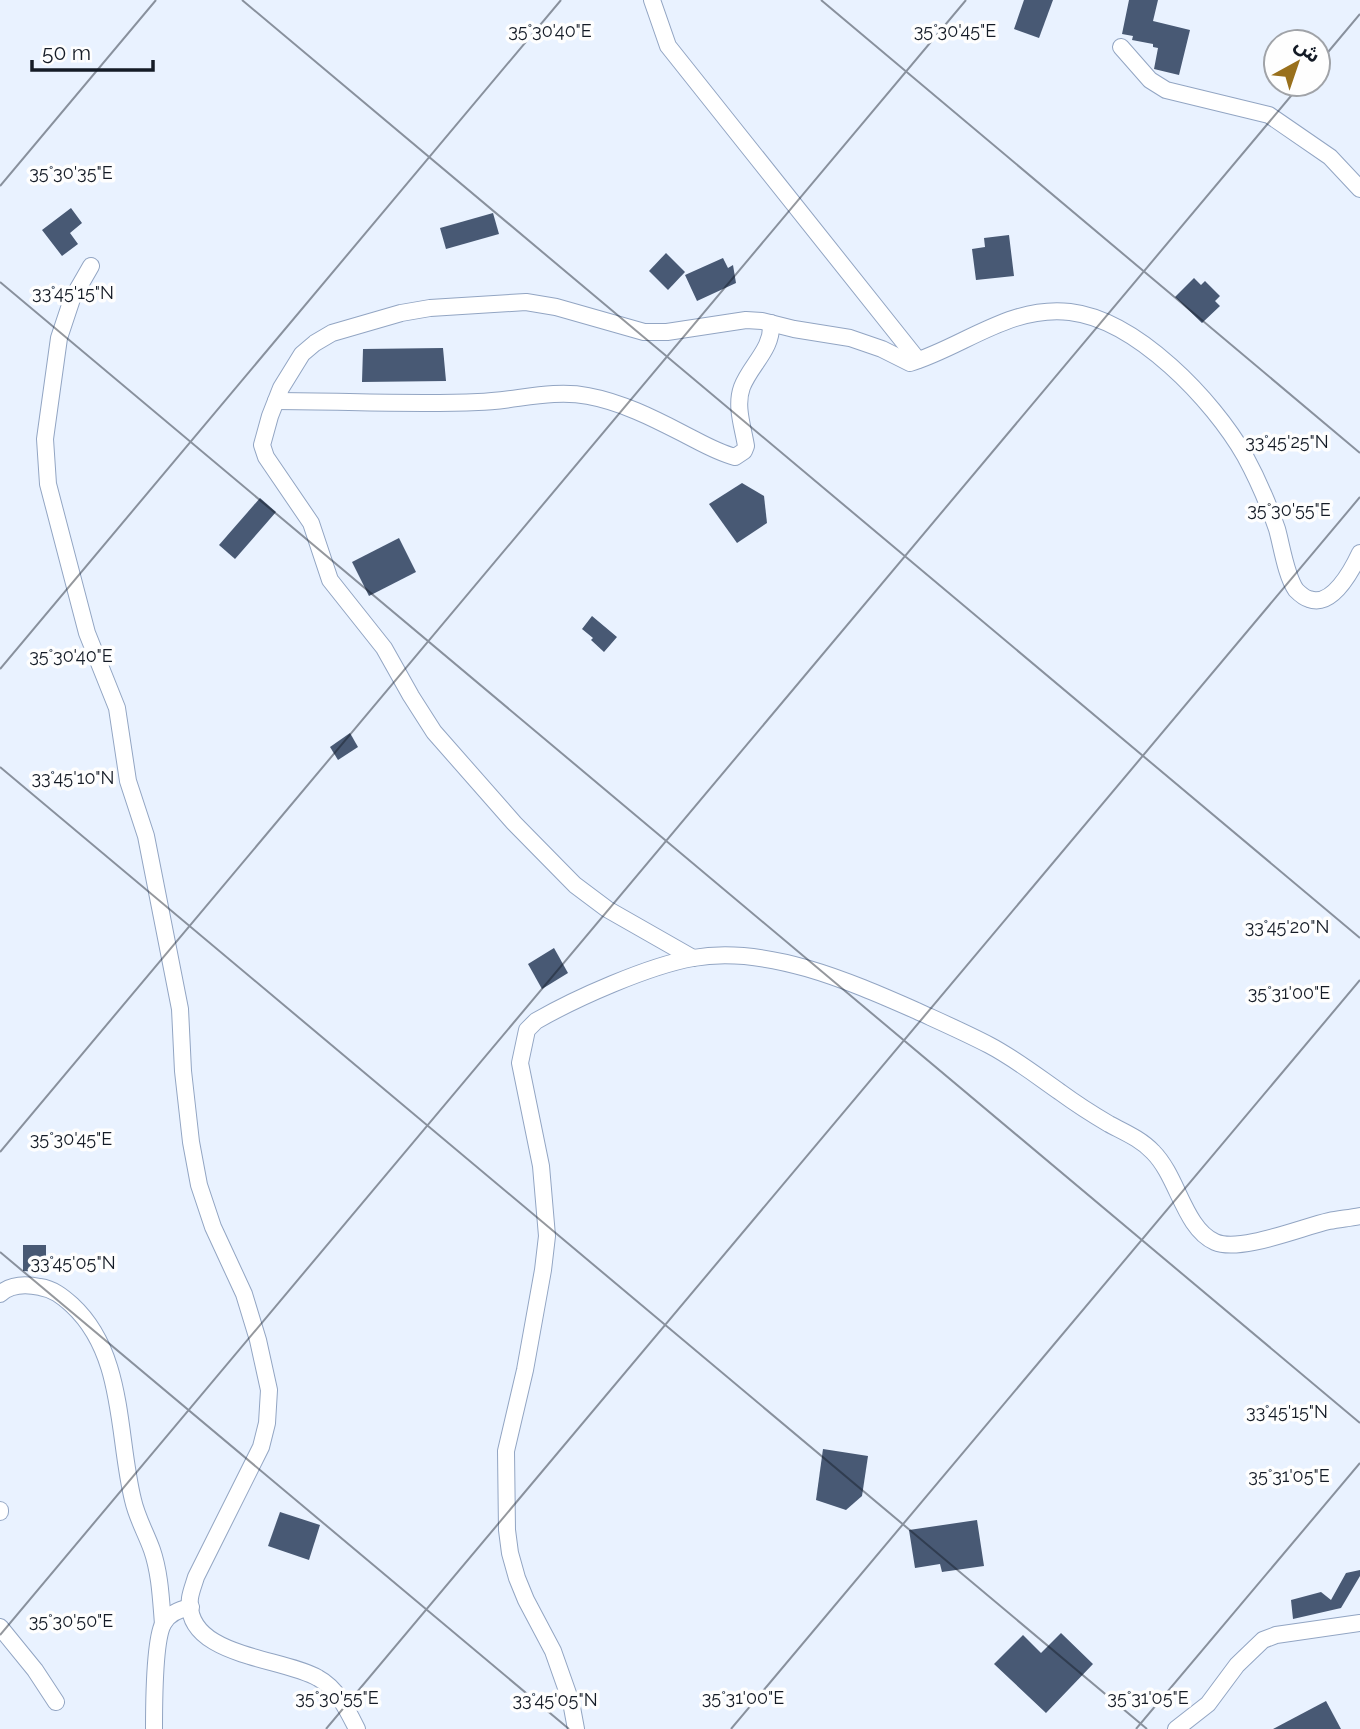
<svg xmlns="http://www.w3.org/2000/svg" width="1360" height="1729" viewBox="0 0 1360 1729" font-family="Raleway,'Noto Sans Arabic',sans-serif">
	<rect width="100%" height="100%" fill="#e9f2ff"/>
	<!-- building -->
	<g fill="#485974">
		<path d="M1024 0H1053L1039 38 1014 29Z"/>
		<path d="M1129 0H1158L1153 21 1190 30 1179 75 1154 69 1158 48 1153 47V44L1132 40 1133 36 1122 34Z"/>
		<path d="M71 208 82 223 70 233 78 244 62 256 42 230Z"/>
		<path d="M493 213 499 234 446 249 440 228Z"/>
		<path d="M1009 235 1014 276 976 280 972 249 985 247 984 238Z"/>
		<path d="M666 253 685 272 668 290 649 271Z"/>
		<path d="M723 258 728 268 733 265 736 283 697 301 685 275Z"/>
		<path d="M1194 278 1201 285 1205 281 1220 296 1215 301 1220 306 1202 323 1175 297Z"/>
		<path d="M443 348 446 381 362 382 363 349Z"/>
		<path d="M742 483 764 496 767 523 737 543 709 504Z"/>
		<path d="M260 498 276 512 235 559 219 545Z"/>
		<path d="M399 538 416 572 369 596 352 562Z"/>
		<path d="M592 616 617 637 604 652 591 640 593 638 582 629Z"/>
		<path d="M350 733 358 747 338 760 330 747Z"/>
		<path d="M554 948 568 973 542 989 528 964Z"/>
		<path d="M23 1245H46V1272L23 1271Z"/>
		<path d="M823 1449 868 1456 862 1496 846 1510 816 1500Z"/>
		<path d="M280 1512 320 1525 309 1560 268 1546Z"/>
		<path d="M977 1520 984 1566 942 1572 940 1564 915 1568 909 1530Z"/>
		<path d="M1360 1570V1576L1341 1608 1293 1619 1291 1600 1321 1592 1331 1600 1346 1573Z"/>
		<path d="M1061 1633 1093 1664 1046 1713 994 1664 1023 1635 1041 1653Z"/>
		<path d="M1326 1701 1341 1729H1273Z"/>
	</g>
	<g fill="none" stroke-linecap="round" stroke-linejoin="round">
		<defs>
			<g id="street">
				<path d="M652 0 668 46 918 360"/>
				<path d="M1121 47 1150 80 1166 90 1269 115 1330 157 1360 189"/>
				<path d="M91 266 72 299 59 338 45 439 48 484 87 633 117 708 128 781 146 836 180 1009 183 1071 191 1142 199 1185 213 1227 244 1294 258 1340 269 1390 267 1423 261 1447 196 1577C194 1584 191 1591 190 1598 183 1657 282 1657 318 1678 337 1688 348 1711 357 1729"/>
				<path d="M276 401C343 401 411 405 478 402 515 401 552 389 588 396 621 402 653 418 682 433 700 442 716 452 735 457L744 451 746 446C743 427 735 406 742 387 751 364 773 349 771 323"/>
				<path d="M693 958 607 909 575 885 514 823 434 732 411 696 384 648 330 580 311 523 266 457 262 445 270 416 281 388 302 354 315 343 332 333 401 313 430 308 526 302 556 307 644 332H667L746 320 762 321 794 329 850 338 882 349 910 363C963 347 1010 305 1070 312 1137 320 1213 400 1245 456 1257 478 1269 506 1277 529 1282 547 1286 576 1296 590 1299 593 1305 598 1309 599 1332 608 1352 570 1360 553"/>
				<path d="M0 1294C11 1284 26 1284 40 1287 53 1289 62 1296 72 1305 125 1354 117 1435 133 1500 137 1518 146 1533 152 1550 160 1573 161 1600 163 1624"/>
				<path d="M0 1510V1512"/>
				<path d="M0 1627 35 1670 56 1702"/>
				<path d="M154 1729C154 1706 154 1642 163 1624 169 1613 180 1609 191 1607"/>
				<path d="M576 1729 571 1702 553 1651 526 1600 517 1578 510 1553 507 1530 506 1451 525 1370 543 1270 547 1236 541 1166 520 1063 527 1030 536 1021C576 998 648 966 693 958 768 945 851 982 917 1011 941 1022 966 1033 989 1045 1014 1058 1037 1076 1060 1092 1075 1103 1092 1114 1109 1124 1124 1132 1141 1139 1153 1152 1178 1177 1184 1228 1215 1242 1240 1253 1302 1227 1329 1221 1339 1219 1350 1218 1360 1216"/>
				<path d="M1176 1729 1208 1704 1237 1665 1263 1640 1276 1635 1360 1623"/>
			</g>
		</defs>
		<!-- street casing -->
		<use href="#street" stroke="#92a5c3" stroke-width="18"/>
		<!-- street -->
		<use href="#street" stroke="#fff" stroke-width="16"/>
	</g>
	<!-- ticks -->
	<path fill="none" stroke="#141b26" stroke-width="2" stroke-opacity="0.45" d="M242 0 1360 938M821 0 1360 453M1318 64 1360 14M0 186 156 0M0 282 1360 1423M0 669 561 0M0 767 1147 1729M0 1152 966 0M0 1252 569 1729M0 1635 1301 84M326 1729 1360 497M731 1729 1360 980M1136 1729 1360 1463"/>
	<g font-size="18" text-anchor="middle" fill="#141b26" stroke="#fefefe" stroke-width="7" stroke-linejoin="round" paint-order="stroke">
		<text x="550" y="37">35°30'40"E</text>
		<text x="955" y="37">35°30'45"E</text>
		<text x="71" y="179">35°30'35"E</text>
		<text x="73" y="299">33°45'15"N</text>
		<text x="1287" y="448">33°45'25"N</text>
		<text x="1289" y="516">35°30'55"E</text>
		<text x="71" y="662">35°30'40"E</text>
		<text x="73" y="784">33°45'10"N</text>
		<text x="1287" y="933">33°45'20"N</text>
		<text x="1289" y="999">35°31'00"E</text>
		<text x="71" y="1145">35°30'45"E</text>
		<text x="73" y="1269">33°45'05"N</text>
		<text x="1287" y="1418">33°45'15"N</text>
		<text x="1289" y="1482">35°31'05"E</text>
		<text x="71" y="1627">35°30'50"E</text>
		<text x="337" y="1704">35°30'55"E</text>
		<text x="743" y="1704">35°31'00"E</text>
		<text x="1148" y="1704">35°31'05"E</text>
		<text x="555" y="1706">33°45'05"N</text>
	</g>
	<!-- north arrow -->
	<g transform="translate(1297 63) rotate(40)"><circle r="33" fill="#fefefe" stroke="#a0a3a8" stroke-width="2"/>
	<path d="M0-5L12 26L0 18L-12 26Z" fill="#99701c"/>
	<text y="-10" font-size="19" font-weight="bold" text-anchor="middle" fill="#141b26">ش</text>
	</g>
	<!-- scale -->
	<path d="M32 60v10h121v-10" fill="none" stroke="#141b26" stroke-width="3.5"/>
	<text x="42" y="60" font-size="21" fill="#141b26" stroke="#fefefe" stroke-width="5" paint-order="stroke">50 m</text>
</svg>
